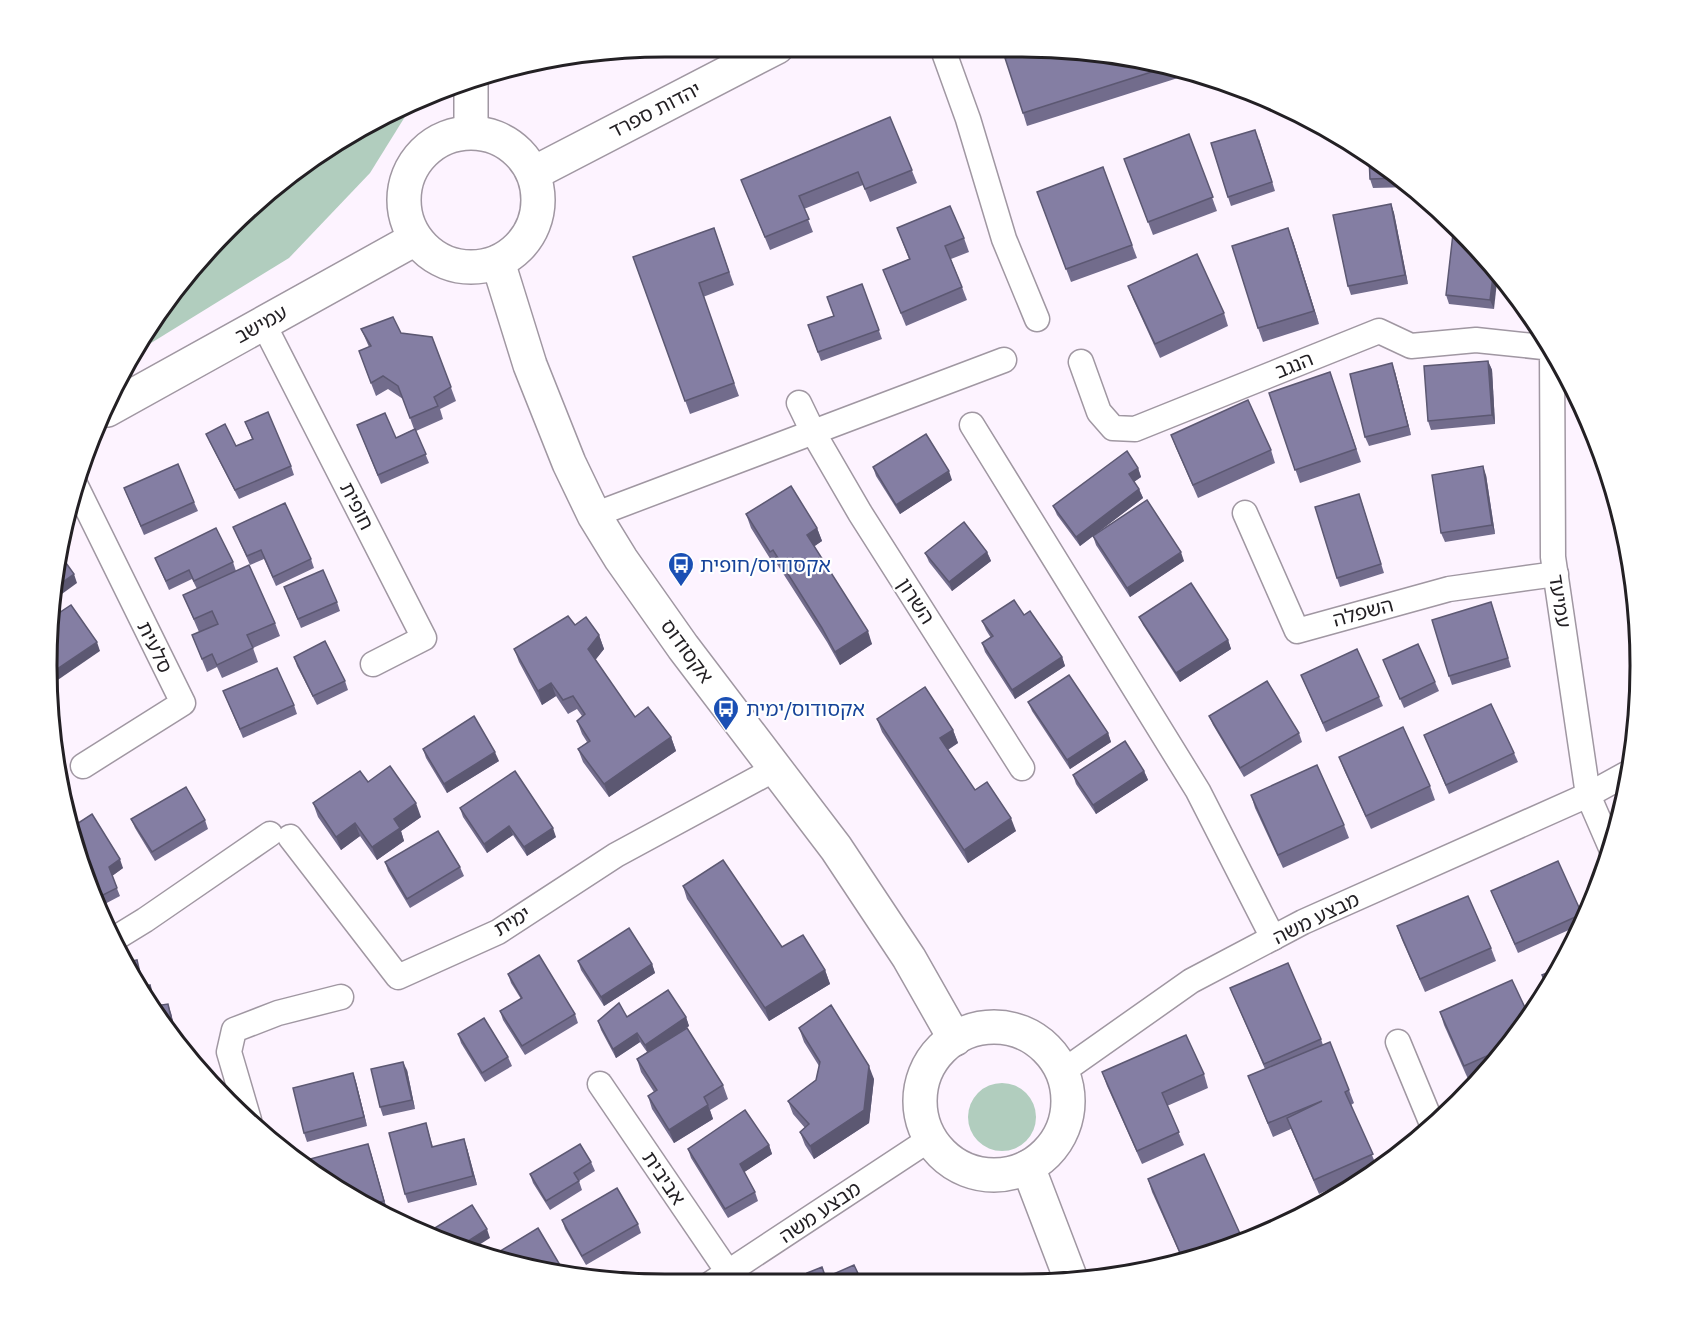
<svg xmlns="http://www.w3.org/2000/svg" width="1687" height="1331" viewBox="0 0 1687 1331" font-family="'Space Grotesk','Noto Sans Hebrew',sans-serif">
	<rect width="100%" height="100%" fill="#fdf3ff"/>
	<!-- green -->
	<g fill="#b1cdbe">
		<path d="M411 107 370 173 289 258 130 356 228 228 356 129Z"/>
		<circle cx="1002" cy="1117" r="34"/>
	</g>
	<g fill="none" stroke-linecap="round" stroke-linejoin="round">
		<defs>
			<g id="street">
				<path d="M942 47 968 119 1004 239 1037 319"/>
				<path d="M263 323 424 638 373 664"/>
				<path d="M1081 362 1099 412 1113 428 1135 429 1379 331 1411 346 1476 340 1552 348 1553 557 1588 795 1611 848"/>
				<path d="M799 403 813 432 860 513 1022 768"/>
				<path d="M972 425 1198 791 1273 938"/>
				<path d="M76 486 183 703 83 766"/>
				<path d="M1245 513 1297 631 1449 589 1556 574"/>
				<path d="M594 515 1004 360"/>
				<path d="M290 837 398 977 498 932 616 855 775 769"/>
				<path d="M114 939 145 920 270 834"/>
				<path d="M1398 1042 1432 1124 1435 1126"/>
				<path d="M1062 1072 1191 981 1303 922 1588 795 1628 773"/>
				<path d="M600 1084 728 1272"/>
				<path d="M249 1120 229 1052 234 1030 278 1013 341 997"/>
				<path d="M710 1284 930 1139"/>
			</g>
			<g id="secondary">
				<path d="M471 132V82"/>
				<circle cx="471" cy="200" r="67"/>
				<path d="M534 173 777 47"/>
				<path d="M498 262 530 365 569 463 594 515 621 559 683 647 836 848 909 958 955 1039"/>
				<path d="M107 410 415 239"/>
				<circle cx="994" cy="1101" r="74"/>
				<path d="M1028 1167 1072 1282"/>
			</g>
		</defs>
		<!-- street casing -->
		<use href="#street" stroke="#a097a2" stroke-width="27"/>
		<!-- secondary casing -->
		<use href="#secondary" stroke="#a097a2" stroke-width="36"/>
		<!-- street -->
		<use href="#street" stroke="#fff" stroke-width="24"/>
		<!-- secondary -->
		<use href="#secondary" stroke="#fff" stroke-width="33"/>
	</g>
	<!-- wall -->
	<g fill="#726c8c">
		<path d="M1062 48 1179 71 1181 77 1027 126 1023 113Z"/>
		<path d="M890 117 917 183 870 202 863 185 804 209 813 232 770 250 741 180Z"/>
		<path d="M1189 134 1217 211 1153 235 1124 159Z"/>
		<path d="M1259 139 1275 191 1231 206 1228 197Z"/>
		<path d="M1369 157 1411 187 1373 188 1370 179Z"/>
		<path d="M1103 167 1137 258 1071 282 1037 192Z"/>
		<path d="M1391 204 1394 213 1408 284 1351 295 1348 286Z"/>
		<path d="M714 228 734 285 703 297 739 396 690 414 633 257Z"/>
		<path d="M897 228 964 238 969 252 951 259 967 300 906 326 883 270 909 259Z"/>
		<path d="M1293 241 1319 324 1263 342 1258 328Z"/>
		<path d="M1487 258 1494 309 1449 304 1446 295Z"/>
		<path d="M862 284 882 339 821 361 808 325 834 316Z"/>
		<path d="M1128 286 1224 313 1228 326 1160 358 1133 299Z"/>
		<path d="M361 329 401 333 432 337 456 401 440 409 443 419 416 431 429 463 381 484 357 425 396 438 414 429 403 399 388 389 376 396 364 365 369 347Z"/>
		<path d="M1488 361 1492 370 1495 424 1431 430 1428 421Z"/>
		<path d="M1330 372 1361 462 1300 483 1269 393Z"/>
		<path d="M1395 372 1411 435 1369 446 1365 437Z"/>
		<path d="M245 422 291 466 294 475 239 499 210 443 206 434 236 446 252 439Z"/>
		<path d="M1171 435 1271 450 1275 463 1198 498 1176 448Z"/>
		<path d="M873 467 952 480 900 514 876 476Z"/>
		<path d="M1138 468 1141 477 1134 482 1139 489 1143 498 1080 546 1057 515 1053 506Z"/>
		<path d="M1486 475 1495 534 1445 542 1441 533Z"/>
		<path d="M124 488 194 502 198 511 144 535Z"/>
		<path d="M1362 503 1384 573 1340 587 1337 578Z"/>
		<path d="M746 514 817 528 822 541 814 546 872 644 840 665 827 642 777 564 774 565 751 528Z"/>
		<path d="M233 527 311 559 314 568 276 586 264 559 250 565Z"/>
		<path d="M1093 536 1184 561 1130 597 1096 545Z"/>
		<path d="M987 552 991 561 952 591 929 562 925 553Z"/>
		<path d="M155 558 233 562 236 571 275 623 280 636 253 648 258 662 222 678 217 667 207 672 192 635 199 632 183 595 197 589 192 579 169 590Z"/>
		<path d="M284 587 337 602 340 611 301 628Z"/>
		<path d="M1494 611 1511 667 1452 685 1449 676Z"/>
		<path d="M1024 615 1062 657 1065 666 1015 699 985 652 982 643 991 638 986 630 982 621Z"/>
		<path d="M1139 617 1228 640 1231 649 1180 682 1143 625Z"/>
		<path d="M575 625 599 635 604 649 595 660 635 717 671 737 676 751 609 797 583 762 578 749 587 742 582 734 577 721 582 716 577 709 568 714 556 696 542 705 519 662 514 649Z"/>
		<path d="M294 657 345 681 348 690 317 705 297 666Z"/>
		<path d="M1383 660 1435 682 1439 691 1404 708Z"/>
		<path d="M1301 675 1379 697 1383 706 1326 732Z"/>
		<path d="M223 691 294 705 297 714 243 738Z"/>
		<path d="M1028 702 1108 733 1111 742 1070 769 1032 711Z"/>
		<path d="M1209 716 1299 733 1302 742 1244 777 1213 725Z"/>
		<path d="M877 719 953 730 958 743 948 750 975 790 1016 831 968 863 882 732Z"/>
		<path d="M1424 735 1514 753 1518 762 1449 794Z"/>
		<path d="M423 749 499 761 447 793 426 758Z"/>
		<path d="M1339 757 1430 786 1435 800 1371 829 1344 770Z"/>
		<path d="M1144 771 1148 780 1096 814 1076 784 1073 775Z"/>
		<path d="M368 782 421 817 401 831 404 841 377 860 360 836 341 850 318 817 313 803Z"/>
		<path d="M1251 795 1344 825 1349 838 1283 868 1255 808Z"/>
		<path d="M460 808 556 837 527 856 513 835 487 853 463 817Z"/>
		<path d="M131 819 205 820 208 829 155 861 135 828Z"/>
		<path d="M69 829 123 868 112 876 120 896 101 906 82 861H83L78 850Z"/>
		<path d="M385 862 460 867 464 876 410 908 388 871Z"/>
		<path d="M683 886 782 947 825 970 830 984 769 1021 687 899Z"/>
		<path d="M1491 891 1582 914 1584 920 1582 924 1518 953Z"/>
		<path d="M1397 926 1491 948 1496 961 1425 992 1402 940Z"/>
		<path d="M137 960 144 987 150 985 156 1006 171 1013 178 1043 129 975Z"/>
		<path d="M578 961 652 964 655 973 604 1006 581 970Z"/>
		<path d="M508 974 575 1014 578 1023 525 1055 503 1020 500 1011 521 999 511 983Z"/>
		<path d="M1230 988 1321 1039 1323 1045 1349 1090 1354 1103 1351 1105 1377 1167 1319 1194 1291 1129 1273 1137 1248 1076 1265 1069Z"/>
		<path d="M1440 1012 1512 1043 1485 1072 1468 1079 1444 1025Z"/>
		<path d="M627 1017H686L689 1026 676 1035 723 1085 728 1099 710 1110 713 1119 674 1143 652 1109 648 1096 654 1092 641 1072 637 1059 647 1052 640 1042 616 1058 601 1030 598 1021Z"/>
		<path d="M799 1028 874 1079 869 1123 814 1159 805 1145 800 1132 805 1128 793 1114 788 1101 816 1080 819 1066 804 1042Z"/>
		<path d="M458 1034 508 1057 512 1066 485 1082 461 1043Z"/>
		<path d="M407 1070 415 1109 383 1116 380 1107Z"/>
		<path d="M1102 1072 1204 1074 1208 1088 1167 1106 1184 1145 1142 1164 1107 1086Z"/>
		<path d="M353 1073 356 1082 367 1126 307 1142 304 1133Z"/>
		<path d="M426 1123 433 1147 467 1148 477 1185 408 1203 405 1194Z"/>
		<path d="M769 1145 772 1154 744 1172 755 1192 758 1201 728 1218 691 1158 688 1149Z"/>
		<path d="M371 1153 387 1210 383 1211 313 1171Z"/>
		<path d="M591 1162 595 1171 579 1181 582 1190 550 1210 533 1183 530 1174Z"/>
		<path d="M1148 1179 1242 1238 1184 1263 1152 1192Z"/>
		<path d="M562 1220 638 1224 641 1233 586 1265 565 1229Z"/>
	</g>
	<!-- shaded-wall -->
	<g fill="#5c5872">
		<path d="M1391 204 1394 213 1408 284 1405 275Z"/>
		<path d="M1288 228 1293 241 1319 324 1314 311Z"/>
		<path d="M1494 268 1498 273 1494 309 1490 300Z"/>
		<path d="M1488 361 1492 370 1495 424 1492 415Z"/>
		<path d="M1392 363 1395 372 1411 435 1408 426Z"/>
		<path d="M1483 466 1486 475 1495 534 1492 525Z"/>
		<path d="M1138 468 1141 477 1132 483 1129 474Z"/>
		<path d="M949 471 952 480 900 514 896 505Z"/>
		<path d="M1139 489 1143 498 1080 546 1076 537Z"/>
		<path d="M817 528 822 541 812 548 807 535Z"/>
		<path d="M987 552 991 561 952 591 949 582Z"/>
		<path d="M1181 552 1184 561 1130 597 1127 588Z"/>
		<path d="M74 574 77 583 55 599 57 586Z"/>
		<path d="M868 631 872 644 840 665 835 652Z"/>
		<path d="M599 635 604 649 593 663 588 649Z"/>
		<path d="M1228 640 1231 649 1180 682 1176 673Z"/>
		<path d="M97 642 100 651 49 686 48 675Z"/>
		<path d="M1062 657 1065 666 1015 699 1012 690Z"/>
		<path d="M551 683 556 696 542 705 538 691Z"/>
		<path d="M953 730 958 743 945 751 940 738Z"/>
		<path d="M1108 733 1111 742 1070 769 1067 760Z"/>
		<path d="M671 737 676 751 609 797 604 784Z"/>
		<path d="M495 752 499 761 447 793 444 784Z"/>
		<path d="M1144 771 1148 780 1096 814 1093 805Z"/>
		<path d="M416 803 421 817 401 831 404 841 377 860 372 847 394 819Z"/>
		<path d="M1011 818 1016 831 968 863 964 850Z"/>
		<path d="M355 823 360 836 341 850 336 837Z"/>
		<path d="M509 826 513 835 487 853 484 844Z"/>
		<path d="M553 828 556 837 527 856 524 847Z"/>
		<path d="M120 859 123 868 112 876 109 867Z"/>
		<path d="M652 964 655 973 604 1006 601 997Z"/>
		<path d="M825 970 830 984 769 1021 765 1008Z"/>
		<path d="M168 1004 171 1013 178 1043 175 1035Z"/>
		<path d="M686 1017 689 1026 648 1054 645 1045Z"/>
		<path d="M637 1033 640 1042 616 1058 613 1049Z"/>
		<path d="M403 1062 407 1070 415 1109 412 1100Z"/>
		<path d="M869 1066 874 1079 869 1123 814 1159 810 1146Z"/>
		<path d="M353 1073 356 1082 367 1126 364 1117Z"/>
		<path d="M708 1105 713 1119 674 1143 669 1130Z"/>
		<path d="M464 1139 467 1148 477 1185 473 1176Z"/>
		<path d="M368 1144 371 1153 387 1210 384 1201Z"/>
		<path d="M769 1145 772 1154 743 1173 740 1164Z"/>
		<path d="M487 1229 490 1238 471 1250 459 1247Z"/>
		<path d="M560 1265 564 1275 548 1273Z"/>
	</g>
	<!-- building -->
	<g fill="#847ea3" stroke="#5c5872" stroke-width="1.5">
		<path d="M1039 48H1062L1164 68 1023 113 1005 58Z"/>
		<path d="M890 117 912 170 865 189 858 172 799 196 809 219 765 237 741 180Z"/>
		<path d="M1255 130 1272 182 1228 197 1211 143Z"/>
		<path d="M1189 134 1213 197 1148 222 1124 159Z"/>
		<path d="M1369 157 1399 178 1370 179Z"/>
		<path d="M1103 167 1132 245 1066 269 1037 192Z"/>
		<path d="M1391 204 1405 275 1348 286 1333 215Z"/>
		<path d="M950 206 964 238 945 246 962 287 901 313 883 270 910 259 897 228Z"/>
		<path d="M1454 225 1487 258 1494 268 1490 300 1446 295Z"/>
		<path d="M714 228 729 272 699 283 734 383 685 401 633 257Z"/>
		<path d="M1288 228 1314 311 1258 328 1232 246Z"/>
		<path d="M1197 254 1224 313 1155 344 1128 286Z"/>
		<path d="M862 284 879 330 818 352 808 325 834 316 827 297Z"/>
		<path d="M393 317 401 333 432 337 451 387 434 397 438 406 410 418 398 386 383 376 371 383 359 351 371 346 361 329Z"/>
		<path d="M1488 361 1492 415 1428 421 1424 366Z"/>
		<path d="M1392 363 1408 426 1365 437 1350 374Z"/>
		<path d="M1330 372 1356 449 1295 470 1269 393Z"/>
		<path d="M1248 400 1271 450 1193 485 1171 435Z"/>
		<path d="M268 412 291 466 235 490 206 434 225 424 236 446 253 439 245 422Z"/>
		<path d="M385 413 396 438 415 429 426 454 378 475 357 425Z"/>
		<path d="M926 434 949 471 896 505 873 467Z"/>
		<path d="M1127 451 1138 468 1129 474 1139 489 1076 537 1053 506Z"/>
		<path d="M178 464 194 502 141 526 124 488Z"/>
		<path d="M1483 466 1492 525 1441 533 1432 475Z"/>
		<path d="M791 486 817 528 807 535 868 631 835 652 822 628 773 550 770 552 746 514Z"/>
		<path d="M1359 494 1381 564 1337 578 1315 507Z"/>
		<path d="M1147 500 1181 552 1127 588 1093 536Z"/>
		<path d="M285 503 311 559 273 577 261 550 247 556 233 527Z"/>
		<path d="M964 522 987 552 949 582 925 553Z"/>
		<path d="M216 528 233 562 194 581 189 570 166 581 155 558Z"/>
		<path d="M61 556 74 574 57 586Z"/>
		<path d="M249 565 275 623 247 635 253 648 217 665 212 654 202 659 192 635 218 624 212 611 194 619 183 595Z"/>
		<path d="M323 570 337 602 298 619 284 587Z"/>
		<path d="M1191 583 1228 640 1176 673 1139 617Z"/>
		<path d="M1014 600 1024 615 1030 611 1062 657 1012 690 982 643 993 636 982 621Z"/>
		<path d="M1491 602 1508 658 1449 676 1432 620Z"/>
		<path d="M71 605 97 642 48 675 46 665 53 617Z"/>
		<path d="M568 616 575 625 586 617 599 635 588 649 635 717 648 707 671 737 604 784 578 749 590 741 577 721 585 714 573 696 563 700 551 683 538 691 514 649Z"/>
		<path d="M325 641 345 681 313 696 294 657Z"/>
		<path d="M1418 644 1435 682 1400 699 1383 660Z"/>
		<path d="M1357 649 1379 697 1323 723 1301 675Z"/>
		<path d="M277 668 294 705 240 729 223 691Z"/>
		<path d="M1069 675 1108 733 1067 760 1028 702Z"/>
		<path d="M1267 681 1299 733 1240 768 1209 716Z"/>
		<path d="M925 687 953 730 940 738 975 790 987 782 1011 818 964 850 877 719Z"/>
		<path d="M1491 704 1514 753 1446 785 1424 735Z"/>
		<path d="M474 716 495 752 444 784 423 749Z"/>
		<path d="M1403 727 1430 786 1366 816 1339 757Z"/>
		<path d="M1125 741 1144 771 1093 805 1073 775Z"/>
		<path d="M1317 765 1344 825 1278 855 1251 795Z"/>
		<path d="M390 766 416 803 394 819 400 828 372 847 355 823 336 837 313 803 360 771 368 782Z"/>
		<path d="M515 771 553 828 524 847 509 826 484 844 460 808Z"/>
		<path d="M186 787 205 820 152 852 131 819Z"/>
		<path d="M92 814 120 859 109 867 117 888 97 898 82 861 85 860 69 829Z"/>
		<path d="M438 831 460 867 407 899 385 862Z"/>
		<path d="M723 860 782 947 803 935 825 970 765 1008 683 886Z"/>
		<path d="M1558 861 1582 914 1515 944 1491 891Z"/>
		<path d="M1468 896 1491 948 1420 979 1397 926Z"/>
		<path d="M629 928 652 964 601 997 578 961Z"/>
		<path d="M539 955 575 1014 522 1046 500 1011 522 998 508 974Z"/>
		<path d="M137 960 143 986 138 987 129 975 124 963Z"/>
		<path d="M1288 963 1321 1039 1264 1064 1230 988Z"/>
		<path d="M1559 968 1547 986 1542 975Z"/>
		<path d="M1512 980 1529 1016 1510 1046 1464 1066 1440 1012Z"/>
		<path d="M150 985 155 1006 168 1004 175 1035H173L139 988Z"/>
		<path d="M668 990 686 1017 645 1045 637 1033 613 1049 598 1021 619 1003 627 1017Z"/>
		<path d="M831 1005 869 1066 864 1110 810 1146 800 1132 809 1124 788 1101 816 1080 820 1062 799 1028Z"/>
		<path d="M484 1018 508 1057 482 1073 458 1034Z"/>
		<path d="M687 1028 723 1085 704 1097 708 1105 669 1130 648 1096 657 1090 637 1059Z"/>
		<path d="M1186 1035 1204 1074 1162 1093 1179 1132 1137 1151 1102 1072Z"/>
		<path d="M1330 1042 1349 1090 1345 1092 1373 1154 1314 1180 1287 1118 1322 1101 1268 1123 1248 1076Z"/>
		<path d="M403 1062 412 1100 380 1107 371 1069Z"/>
		<path d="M353 1073 364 1117 304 1133 293 1088Z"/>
		<path d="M745 1110 769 1145 740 1164 755 1192 725 1209 688 1149Z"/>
		<path d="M426 1123 432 1147 464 1139 473 1176 405 1194 389 1133Z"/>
		<path d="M368 1144 384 1201 372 1204 313 1171 310 1159Z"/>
		<path d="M580 1144 591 1162 574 1173 579 1181 546 1201 530 1174Z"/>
		<path d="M1204 1154 1242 1238 1184 1262 1148 1179Z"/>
		<path d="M617 1188 638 1224 582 1256 562 1220Z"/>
		<path d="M472 1205 487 1229 459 1247 426 1236 425 1234Z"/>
		<path d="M538 1228 560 1265 548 1273H545L492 1256Z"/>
		<path d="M854 1265 863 1284H832L829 1276Z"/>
		<path d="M822 1267 828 1284H811L807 1273Z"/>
	</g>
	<!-- icons -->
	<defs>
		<symbol id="bus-pin" viewBox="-11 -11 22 30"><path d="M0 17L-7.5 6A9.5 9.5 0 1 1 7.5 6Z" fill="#1a4fb4" stroke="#fff"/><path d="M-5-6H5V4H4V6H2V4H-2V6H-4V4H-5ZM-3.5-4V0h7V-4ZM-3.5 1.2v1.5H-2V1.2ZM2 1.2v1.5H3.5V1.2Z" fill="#fff"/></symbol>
	</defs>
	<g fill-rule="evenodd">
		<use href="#bus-pin" x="666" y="550" width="30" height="40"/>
		<use href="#bus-pin" x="711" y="694" width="30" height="40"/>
	</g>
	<g text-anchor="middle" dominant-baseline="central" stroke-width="4.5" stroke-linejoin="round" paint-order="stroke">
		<!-- street labels -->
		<g font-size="20" fill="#232024" stroke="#fff">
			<text transform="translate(655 110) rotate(-27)">יהדות ספרד</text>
			<text transform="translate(261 324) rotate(-29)">עמישב</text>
			<text transform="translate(1294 365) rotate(-22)">הנגב</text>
			<text transform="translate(357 506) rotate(63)">חופית</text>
			<text transform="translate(916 601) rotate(57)">השרון</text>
			<text transform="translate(1560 601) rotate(81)">עמיעד</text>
			<text transform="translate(1363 612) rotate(-15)">השפלה</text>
			<text transform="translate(155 647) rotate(64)">סלעית</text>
			<text transform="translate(687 651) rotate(54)">אקסודוס</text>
			<text transform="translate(1316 918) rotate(-26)">מבצע משה</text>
			<text transform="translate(512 921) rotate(-31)">ימית</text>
			<text transform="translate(664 1178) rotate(56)">אביבית</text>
			<text transform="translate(820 1212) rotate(-34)">מבצע משה</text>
		</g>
		<!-- transit labels -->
		<g font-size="20" fill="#164399" stroke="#fff" text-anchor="start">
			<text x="700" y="565">אקסודוס/חופית</text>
			<text x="746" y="709">אקסודוס/ימית</text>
		</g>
	</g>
	<!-- crop -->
	<path d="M0 0H1687V1331H0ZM665 57H1022A608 608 0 0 1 1630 665V666A608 608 0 0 1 1022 1274H665A608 608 0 0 1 57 666V665A608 608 0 0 1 665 57Z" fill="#fff" fill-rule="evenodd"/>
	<path fill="none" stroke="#232024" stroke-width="3" d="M665 57H1022A608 608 0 0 1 1630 665V666A608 608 0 0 1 1022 1274H665A608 608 0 0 1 57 666V665A608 608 0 0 1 665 57Z"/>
</svg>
